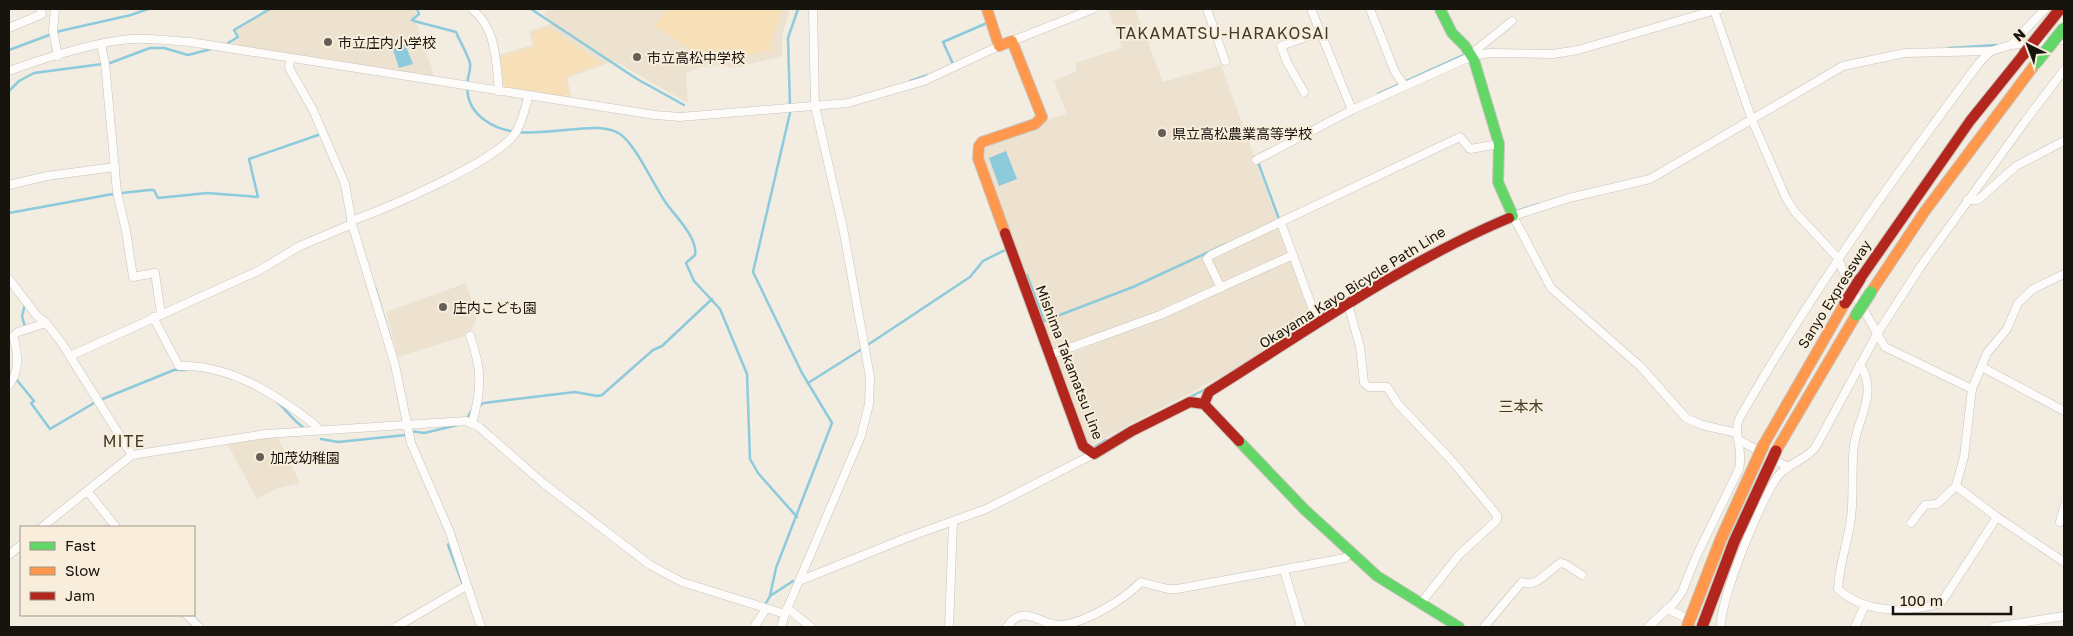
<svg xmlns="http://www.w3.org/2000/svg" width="2073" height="636" viewBox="0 0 2073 636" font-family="'Golos Text','Noto Sans JP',sans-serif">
	<rect width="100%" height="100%" fill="#f2ece1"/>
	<!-- built -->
	<g fill="#ece2cf">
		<path d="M263 9H416L415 19 435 78 226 46 240 38 235 28 262 13Z"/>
		<path d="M548 9H790L782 34V56L735 68 721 66 701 67 686 73 688 103 614 61 567 78 572 99 501 88 499 55 533 45 529 31 554 23 544 15Z"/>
		<path d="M1108 9H1135L1163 82 1221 65 1289 253 1156 314 1057 351 1050 348 980 149 1045 120 1067 114 1054 81 1077 71 1075 63 1122 48Z"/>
		<path d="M1291 258 1314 318 1249 362 1087 447 1058 365 1060 358 1162 317Z"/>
		<path d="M466 283 477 317 472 330 465 336 398 357 386 312Z"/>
		<path d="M277 436 300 483 275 489 257 499 227 443Z"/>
	</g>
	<!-- green -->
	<g fill="#f7e0b7">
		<path d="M666 9H782L772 38V50L730 59 704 58 655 26Z"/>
		<path d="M548 27 601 63 565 77 569 96 504 87 501 57 535 46 532 33Z"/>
	</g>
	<!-- water -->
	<g fill="#8ccadc">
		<path d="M402 36 413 64 399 68 390 40Z"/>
		<path d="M1006 151 1017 179 999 186 989 158Z"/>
	</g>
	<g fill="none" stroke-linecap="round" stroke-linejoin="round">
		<!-- stream -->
		<g stroke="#8ccadc" stroke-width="2.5">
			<path d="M417 9 419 14 412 20 414 21 456 32C460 42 467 53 470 63 471 68 469 74 468 78 465 96 471 111 486 121 524 149 594 115 620 134 636 145 654 186 666 203 676 217 698 238 695 255L686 263 694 281 720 309 747 374 750 459 758 473 797 517"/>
			<path d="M531 9 637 79 684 105"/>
			<path d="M228 43 238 37 234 30 270 9"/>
			<path d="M1949 48 1996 45"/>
			<path d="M9 50 60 31 131 15 148 9"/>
			<path d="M951 65 953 64 943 42 987 23"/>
			<path d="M910 81 928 75"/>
			<path d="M9 91 19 81 34 73 110 63 150 48H164L188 55 211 49"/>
			<path d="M1378 94 1466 54"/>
			<path d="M790 106 788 38 798 9"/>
			<path d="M1258 162 1279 219"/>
			<path d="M1513 212 1539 204"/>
			<path d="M9 213 113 194 149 190H154L158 198 207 193 258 197 249 159 321 134"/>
			<path d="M1027 275 1044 321 1133 287 1226 244"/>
			<path d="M375 287 391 341"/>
			<path d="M25 304 22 316 25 327"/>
			<path d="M866 346 970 277 983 261 1007 249"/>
			<path d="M16 379 34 401 31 403 50 429 94 403"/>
			<path d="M808 383 862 349"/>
			<path d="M1188 398 1206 389"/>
			<path d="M100 400 174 370H185"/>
			<path d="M276 401C286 409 294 422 303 427"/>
			<path d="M479 406 484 403 575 392 597 396 602 395 653 350 662 346 712 299"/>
			<path d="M466 420 472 410"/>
			<path d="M410 431 424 433 462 424"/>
			<path d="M321 439 338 442 406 435"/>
			<path d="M1091 449 1106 440"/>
			<path d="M451 542 448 545 463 585"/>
			<path d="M770 596 776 568 832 423 802 373 753 272 790 113"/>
			<path d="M765 605 770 596 793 581"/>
		</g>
		<defs>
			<g id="street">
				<path d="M55 9 53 30 58 56"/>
				<path d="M472 9C497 29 496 62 499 91"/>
				<path d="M1207 9 1225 61"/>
				<path d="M1311 9 1352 110"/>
				<path d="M1370 9 1395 72 1404 85"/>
				<path d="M1714 10 1752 120 1786 198 1795 212 1838 258 1847 281 1885 347 1972 389"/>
				<path d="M9 28 42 14 40 9"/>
				<path d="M1012 41 1093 9"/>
				<path d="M101 44 105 63 117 192 126 231 133 277 155 273 161 314"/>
				<path d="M2011 45 2064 40"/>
				<path d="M1478 55 1476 50 1512 21"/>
				<path d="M290 58 289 68 313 110 345 184 352 224 395 365 411 443 449 530 481 627"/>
				<path d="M9 71C41 59 99 41 132 39 151 38 171 41 190 42L655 115 680 117 848 103 924 81 999 46"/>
				<path d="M1304 92 1287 62 1281 46 1320 32"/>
				<path d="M1256 160 1352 110 1472 56 1489 53 1553 54 1578 50 1719 9"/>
				<path d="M9 185 47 176 115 167"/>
				<path d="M1967 200H1978L2016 166 2064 141"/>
				<path d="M351 221C388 208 492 163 514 135 522 125 525 107 529 95"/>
				<path d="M1281 223 1315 315 1319 321"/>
				<path d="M2064 274 2033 289 2018 303 2007 329 1987 353 1972 389 1964 457 1956 486 1997 517 2064 562"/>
				<path d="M9 279 37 316 46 323 61 342 132 455"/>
				<path d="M1221 288 1207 259 1211 255 1460 137 1470 149 1499 144"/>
				<path d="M1348 304 1360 347 1364 383 1369 387H1387L1398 404 1453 462 1497 515V520L1459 555 1421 603"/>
				<path d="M153 317 179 366C230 364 275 394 314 424L319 430"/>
				<path d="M470 336C482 368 482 390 472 423"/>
				<path d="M1050 355 1160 315 1293 255"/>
				<path d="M70 356 258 271 300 246 352 224"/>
				<path d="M1860 364C1878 394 1859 415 1854 445 1851 469 1854 494 1851 518 1848 542 1839 565 1838 589 1865 614 1908 613 1941 603L1997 517"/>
				<path d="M1982 367 2064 411"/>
				<path d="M9 385C20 371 18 352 13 336L18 332 46 323"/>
				<path d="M1737 433 1702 425 1686 418 1641 367 1551 288 1513 216 1569 198 1650 179 1843 66 1905 53 1991 51"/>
				<path d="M1739 440 1788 467"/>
				<path d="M88 492 116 527"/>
				<path d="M2060 522 2064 507"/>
				<path d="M1911 523 1925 505 1937 504 1956 486"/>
				<path d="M42 527 132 455 266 434 466 421 479 427 543 483 650 565 682 582 785 614"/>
				<path d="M9 555 21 545"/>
				<path d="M1284 570 1301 627"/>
				<path d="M799 581 906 538 986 509 1094 454"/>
				<path d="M787 608 811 627"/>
				<path d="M1667 609 1693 621"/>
				<path d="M187 615 199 627"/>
				<path d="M396 627 466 586"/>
				<path d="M754 627 766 609"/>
				<path d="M781 627 785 614 861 436 869 404 870 377 843 228 815 106 813 9"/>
				<path d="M949 627 953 523"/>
				<path d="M1007 627C1024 601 1043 628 1063 625 1089 621 1123 600 1141 582L1168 589H1177L1345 558 1351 552"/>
				<path d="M1484 627 1522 582C1537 588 1548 571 1560 563L1565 564 1582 575"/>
				<path d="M1648 627 1674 603 1682 592 1696 557 1739 469C1744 448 1733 436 1739 419 1810 294 1893 178 1979 63L1991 51 2011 45 2045 9"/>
				<path d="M1721 627C1719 602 1762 495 1779 475 1789 463 1805 460 1815 448L1877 334 1921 266 2026 120 2064 70"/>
				<path d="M1855 627 1865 605"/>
				<path d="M1994 627 2064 616"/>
			</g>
			<g id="fast">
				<path d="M1440 9 1452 33 1465 46 1474 60 1499 144 1498 182 1513 216 1509 218"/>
				<path d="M1239 441 1304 509 1377 576 1459 627"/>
			</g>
			<g id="slow">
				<path d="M987 9 999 46 1012 41 1042 117 1035 124 982 142 979 146 978 158 1005 233"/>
				<path d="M1871 292 1925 211 2036 63"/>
				<path d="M1764 444 1845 303"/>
				<path d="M1776 451 1856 315"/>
			</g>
			<g id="jam">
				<path d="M1005 233 1083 446 1094 454 1132 431 1190 402 1204 404 1239 441"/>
				<path d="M1860 279 1970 121 2024 54"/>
				<path d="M1204 404 1209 392C1307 331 1402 263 1509 218"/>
			</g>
		</defs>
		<!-- street casing -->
		<use href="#street" stroke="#c8c3bb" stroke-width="9"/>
		<!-- fast casing -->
		<use href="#fast" stroke="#c8c3bb" stroke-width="12"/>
		<!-- slow casing -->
		<use href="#slow" stroke="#c8c3bb" stroke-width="12"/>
		<!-- jam casing -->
		<use href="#jam" stroke="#c8c3bb" stroke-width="12"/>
		<!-- street -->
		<use href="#street" stroke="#fdfcfa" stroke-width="8"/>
		<!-- fast -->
		<use href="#fast" stroke="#63d668" stroke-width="10"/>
		<!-- slow -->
		<use href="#slow" stroke="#ff974d" stroke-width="10"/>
		<!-- jam -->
		<use href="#jam" stroke="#b3261e" stroke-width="10"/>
		<defs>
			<g id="fast-bridge">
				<path d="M2036 63 2064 28"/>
				<path d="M1856 315 1871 292"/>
			</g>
			<path id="slow-bridge" d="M1687 627 1721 539 1764 444"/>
			<g id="jam-bridge">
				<path d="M2024 54 2060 9"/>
				<path d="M1845 303 1860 279"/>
				<path d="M1702 627 1734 542 1776 451"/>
			</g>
		</defs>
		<!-- fast-bridge casing -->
		<use href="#fast-bridge" stroke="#c8c3bb" stroke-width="13" stroke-linecap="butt"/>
		<!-- slow-bridge casing -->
		<use href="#slow-bridge" stroke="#c8c3bb" stroke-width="13" stroke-linecap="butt"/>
		<!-- jam-bridge casing -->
		<use href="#jam-bridge" stroke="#c8c3bb" stroke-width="13" stroke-linecap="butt"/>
		<!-- fast-bridge -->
		<use href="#fast-bridge" stroke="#63d668" stroke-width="11"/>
		<!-- slow-bridge -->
		<use href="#slow-bridge" stroke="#ff974d" stroke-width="11"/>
		<!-- jam-bridge -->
		<use href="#jam-bridge" stroke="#b3261e" stroke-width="11"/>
	</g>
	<!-- markers -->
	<g fill="#645f57" stroke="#f8eedb" stroke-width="2">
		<circle cx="328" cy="42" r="5"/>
		<circle cx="637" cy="57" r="5"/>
		<circle cx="1162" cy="133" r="5"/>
		<circle cx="443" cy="307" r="5"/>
		<circle cx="260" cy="457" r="5"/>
	</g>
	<g text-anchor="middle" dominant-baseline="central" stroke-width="4" stroke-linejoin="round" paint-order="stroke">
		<!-- poi labels -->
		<g font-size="14" fill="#17130d" stroke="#f8eedb" text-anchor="start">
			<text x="338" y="42">市立庄内小学校</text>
			<text x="647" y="57">市立高松中学校</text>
			<text x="1172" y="133">県立高松農業高等学校</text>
			<text x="453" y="307">庄内こども園</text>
			<text x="270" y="457">加茂幼稚園</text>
		</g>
		<!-- street labels -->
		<g font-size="14" fill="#17130d" stroke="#f8eedb">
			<text transform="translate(1352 287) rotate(-32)">Okayama Kayo Bicycle Path Line</text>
			<text transform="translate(1834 294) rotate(-58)">Sanyo Expressway</text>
			<text transform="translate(1070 362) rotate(69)">Mishima Takamatsu Line</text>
		</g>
		<!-- neighbourhood labels -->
		<g font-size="15" fill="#423a2a" stroke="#f8eedb">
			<text x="1521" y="406">三本木</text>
		</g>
		<!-- quarter labels -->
		<g font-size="16" letter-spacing="1" fill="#423a2a" stroke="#f8eedb">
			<text x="1223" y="33">TAKAMATSU-HARAKOSAI</text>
			<text x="124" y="441">MITE</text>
		</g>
	</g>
	<!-- border -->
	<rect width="2073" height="636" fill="none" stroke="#17130d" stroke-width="20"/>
	<!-- legend -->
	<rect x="20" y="526" width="175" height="90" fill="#f8eedb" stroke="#9e9689"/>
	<rect x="30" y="542" width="25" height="8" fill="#63d668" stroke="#9e9689"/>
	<text x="65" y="551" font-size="15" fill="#17130d">Fast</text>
	<rect x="30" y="567" width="25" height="8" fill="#ff974d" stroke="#9e9689"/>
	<text x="65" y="576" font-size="15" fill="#17130d">Slow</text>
	<rect x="30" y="592" width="25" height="8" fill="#b3261e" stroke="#9e9689"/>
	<text x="65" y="601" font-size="15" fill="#17130d">Jam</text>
	<!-- north arrow -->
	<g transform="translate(2028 45) rotate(318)" stroke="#f8eedb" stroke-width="4" paint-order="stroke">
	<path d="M0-4L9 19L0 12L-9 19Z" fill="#17130d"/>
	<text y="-8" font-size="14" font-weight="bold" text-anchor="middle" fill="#17130d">N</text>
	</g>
	<!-- scale -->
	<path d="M1893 606v8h118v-8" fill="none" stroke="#17130d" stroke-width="2.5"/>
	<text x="1900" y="606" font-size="15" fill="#17130d" stroke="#f8eedb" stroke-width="4" paint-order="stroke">100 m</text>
</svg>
